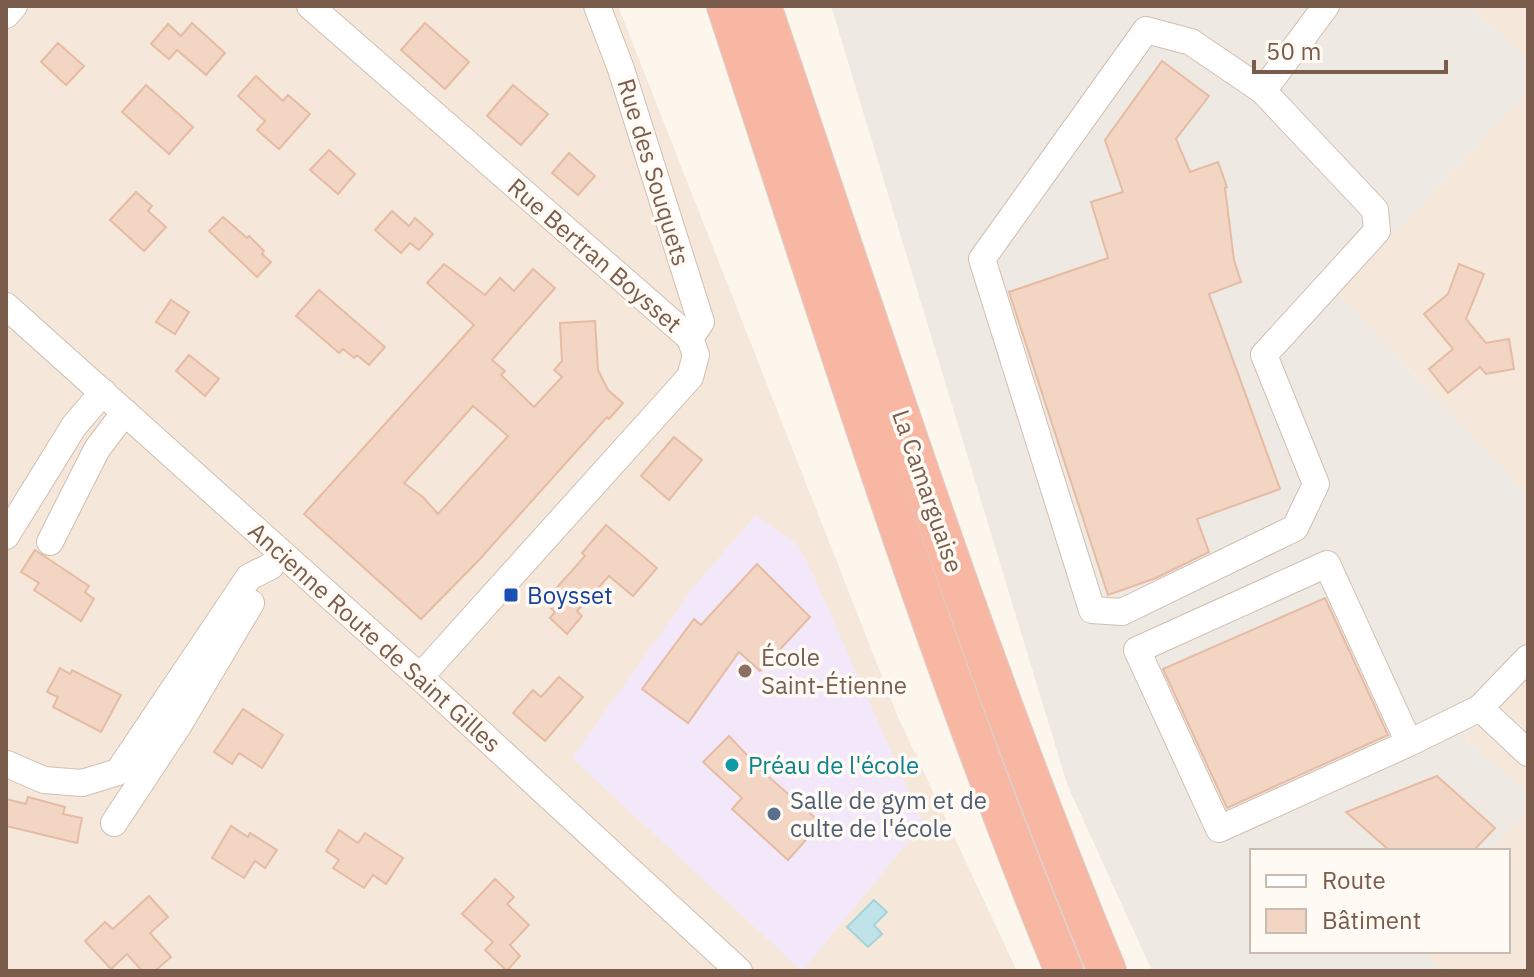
<svg xmlns="http://www.w3.org/2000/svg" width="1534" height="977" viewBox="0 0 1534 977" font-family="'IBM Plex Sans',sans-serif">
	<rect width="100%" height="100%" fill="#fdf6ec"/>
	<!-- residential -->
	<g fill="#f5e8da">
		<path d="M6 6H618L898 717 1017 971H6Z"/>
		<path d="M1470 6H1528V61Z"/>
		<path d="M1528 92V496L1338 293Z"/>
		<path d="M1528 660V792L1466 740Z"/>
		<path d="M1528 810V971H1444L1421 951H1508V851H1489Z"/>
	</g>
	<!-- industrial -->
	<path fill="#efe9e4" d="M831 6H1470L1528 61V92L1338 293 1528 496V660L1466 740 1528 792V810L1489 851H1252V951H1421L1444 971H1152L1067 784Z"/>
	<!-- education -->
	<path fill="#f3e8fa" d="M756 515 798 545 815 579 923 824 802 971 572 758 696 584Z"/>
	<!-- water -->
	<path fill="#bfe3e8" stroke="#a5d3da" stroke-width="2" d="M874 900 887 912 874 925 882 934 868 947 847 927Z"/>
	<!-- building -->
	<g fill="#f3d5c3" stroke="#e6bba3" stroke-width="2" fill-rule="evenodd">
		<path d="M192 23 225 53 206 75 177 50 169 59 151 44 168 24 181 36Z"/>
		<path d="M425 23 469 62 445 89 401 50Z"/>
		<path d="M58 43 84 66 66 85 41 62Z"/>
		<path d="M1162 61 1209 96 1176 139 1190 172 1218 162 1227 187 1225 188 1234 260 1241 282 1209 294 1280 489 1197 519 1209 552 1156 578 1108 595 1009 292 1108 258 1091 202 1123 192 1105 140Z"/>
		<path d="M256 76 283 101 288 95 310 114 279 149 257 130 265 121 238 96Z"/>
		<path d="M146 85 193 127 169 154 122 112Z"/>
		<path d="M513 85 548 114 521 145 487 116Z"/>
		<path d="M329 150 355 174 338 194 310 170Z"/>
		<path d="M569 153 595 176 578 195 552 173Z"/>
		<path d="M136 192 152 206 148 211 166 227 144 251 110 220Z"/>
		<path d="M392 211 409 226 415 218 433 234 419 250 410 243 401 253 375 230Z"/>
		<path d="M223 217 247 238 249 236 264 251 262 254 271 262 257 277 209 231Z"/>
		<path d="M444 264 485 295 500 278 514 291 533 269 555 288 492 360 505 371 501 375 534 407 562 377 554 370 562 361 560 323 595 321 598 370 608 390 623 403 609 419 607 417 479 560 421 619 304 514 474 325 427 283ZM473 406 508 436 438 514 423 497 404 483Z"/>
		<path d="M1459 264 1484 274 1466 319 1486 343 1509 339 1514 369 1486 374 1480 367 1448 393 1429 369 1453 349 1424 314 1448 294Z"/>
		<path d="M319 290 385 347 369 365 357 355 354 358 343 349 339 353 296 316Z"/>
		<path d="M171 300 189 312 175 334 156 322Z"/>
		<path d="M189 355 219 379 205 396 176 371Z"/>
		<path d="M674 437 702 460 669 500 641 476Z"/>
		<path d="M606 525 657 568 633 596 609 576 577 611 582 616 567 634 550 618 555 612 544 602 585 556 582 553Z"/>
		<path d="M35 550 89 586 85 592 94 599 81 621 34 590 39 583 21 572Z"/>
		<path d="M757 564 810 617 760 671 739 652 688 723 642 689 694 619 701 625Z"/>
		<path d="M1325 598 1388 735 1227 808 1163 669Z"/>
		<path d="M60 668 70 674 72 670 121 695 101 732 53 707 58 697 47 692Z"/>
		<path d="M559 677 583 697 545 741 513 713 533 690 541 697Z"/>
		<path d="M243 709 283 735 262 768 239 753 232 764 214 752Z"/>
		<path d="M729 736 760 769 821 823 788 860 732 809 742 798 703 762Z"/>
		<path d="M1437 776 1495 828 1473 851H1390L1346 812Z"/>
		<path d="M28 797 65 807 63 814 82 818 77 843 6 826V799L26 804Z"/>
		<path d="M231 826 248 837 250 833 277 850 265 868 255 861 244 878 212 858Z"/>
		<path d="M339 830 358 843 365 833 403 858 386 884 373 875 364 888 333 868 339 860 326 851Z"/>
		<path d="M495 879 514 897 507 904 529 925 510 945 520 956 507 971 485 950 493 942 462 914Z"/>
		<path d="M149 896 168 917 150 933 171 957 155 971H142L127 954 111 969 85 941 105 922 113 929Z"/>
	</g>
	<g fill="none" stroke-linecap="round" stroke-linejoin="round">
		<defs>
			<g id="minor">
				<path d="M310 6 690 338 696 355 690 377 420 677"/>
				<path d="M597 6 621 69 701 322 690 338"/>
				<path d="M6 15 14 6"/>
				<path d="M1146 30 1191 42 1263 91 1375 210 1377 231 1264 355 1316 484 1295 528 1122 612 1092 610 982 259Z"/>
				<path d="M1263 91 1326 6"/>
				<path d="M6 306 420 677 739 971"/>
				<path d="M6 536 74 426 103 392"/>
				<path d="M50 542 97 449 125 412"/>
				<path d="M1528 658 1480 708 1528 753"/>
				<path d="M1409 743 1219 829 1137 650 1327 564 1409 743 1480 708"/>
				<path d="M7 764 44 780 82 783 118 772 249 577 271 566"/>
				<path d="M114 823 178 726 251 603"/>
			</g>
			<g id="highway">
				<path d="M726 6C833 330 934 656 1064 971"/>
				<path d="M762 6C872 329 976 656 1107 971"/>
			</g>
		</defs>
		<!-- minor casing -->
		<use href="#minor" stroke="#d1beb0" stroke-width="28"/>
		<!-- highway casing -->
		<use href="#highway" stroke="#dad1cd" stroke-width="40"/>
		<!-- minor -->
		<use href="#minor" stroke="#fff" stroke-width="26"/>
		<!-- highway -->
		<use href="#highway" stroke="#f7b7a3" stroke-width="38"/>
	</g>
	<!-- markers -->
	<rect fill="#1a4fb4" stroke="#fffaf3" stroke-width="3" x="503" y="587" width="16" height="16" rx="4"/>
	<circle fill="#8d6e63" stroke="#fffaf3" stroke-width="3" cx="745" cy="671" r="8"/>
	<circle fill="#0f9aa8" stroke="#fffaf3" stroke-width="3" cx="732" cy="765" r="8"/>
	<circle fill="#5c6f8a" stroke="#fffaf3" stroke-width="3" cx="774" cy="814" r="8"/>
	<g text-anchor="middle" dominant-baseline="central" stroke-width="7" stroke-linejoin="round" paint-order="stroke">
		<!-- street labels -->
		<g font-size="24" fill="#7a5c4d" stroke="#fffaf3">
			<text transform="translate(654 172) rotate(73)">Rue des Souquets</text>
			<text transform="translate(595 255) rotate(41)">Rue Bertran Boysset</text>
			<text transform="translate(928 491) rotate(71)">La Camarguaise</text>
			<text transform="translate(375 637) rotate(42)">Ancienne Route de Saint Gilles</text>
		</g>
		<!-- transit labels -->
		<g font-size="24" fill="#164399" stroke="#fffaf3" text-anchor="start">
			<text x="527" y="595">Boysset</text>
		</g>
		<!-- education labels -->
		<g font-size="24" fill="#785e54" stroke="#fffaf3" text-anchor="start">
			<text x="761" y="657">École<tspan x="761" dy="28">Saint-Étienne</tspan></text>
		</g>
		<!-- culture labels -->
		<g font-size="24" fill="#0d838f" stroke="#fffaf3" text-anchor="start">
			<text x="748" y="765">Préau de l'école</text>
		</g>
		<!-- service labels -->
		<g font-size="24" fill="#4e5e75" stroke="#fffaf3" text-anchor="start">
			<text x="790" y="800">Salle de gym et de<tspan x="790" dy="28">culte de l'école</tspan></text>
		</g>
	</g>
	<!-- border -->
	<rect width="1534" height="977" fill="none" stroke="#7a5c4d" stroke-width="16"/>
	<!-- legend -->
	<rect x="1250" y="849" width="260" height="104" fill="#fffaf3" stroke="#cabbb1" stroke-width="2"/>
	<rect x="1266" y="875" width="40" height="12" fill="#ffffff" stroke="#cabbb1" stroke-width="2"/>
	<text x="1322" y="889" font-size="24" fill="#7a5c4d">Route</text>
	<rect x="1266" y="909" width="40" height="24" fill="#f3d5c3" stroke="#cabbb1" stroke-width="2"/>
	<text x="1322" y="929" font-size="24" fill="#7a5c4d">Bâtiment</text>
	<!-- scale -->
	<path d="M1254 60v12h192v-12" fill="none" stroke="#7a5c4d" stroke-width="4"/>
	<text x="1266" y="60" font-size="24" fill="#7a5c4d" stroke="#fffaf3" stroke-width="6" paint-order="stroke">50 m</text>
</svg>
